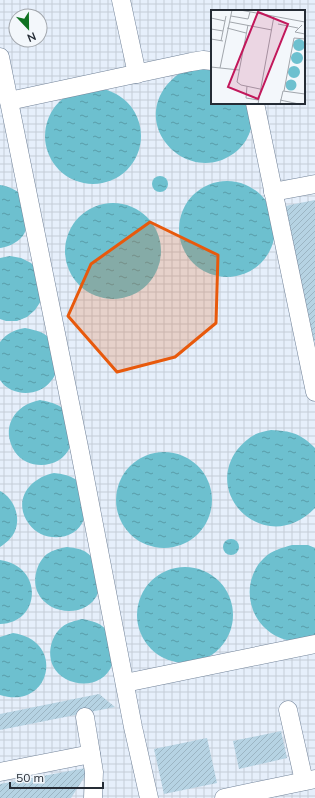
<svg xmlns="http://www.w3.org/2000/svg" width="315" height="798" viewBox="0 0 315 798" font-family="Mulish,sans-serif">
	<defs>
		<pattern id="industrial-grid" width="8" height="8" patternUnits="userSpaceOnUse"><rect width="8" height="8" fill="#e6effb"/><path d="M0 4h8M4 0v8" fill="none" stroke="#c5cdd8"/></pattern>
		<pattern id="water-ripples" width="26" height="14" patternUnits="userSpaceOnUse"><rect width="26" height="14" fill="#6dc0cf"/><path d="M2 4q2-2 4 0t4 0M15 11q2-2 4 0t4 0" fill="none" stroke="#599ca9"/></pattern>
		<pattern id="building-hatch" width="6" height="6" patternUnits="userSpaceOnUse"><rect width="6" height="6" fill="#b6d3e3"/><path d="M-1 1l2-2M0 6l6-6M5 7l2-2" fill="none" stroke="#9cb5c3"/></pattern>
	</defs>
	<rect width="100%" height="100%" fill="#f3f7fb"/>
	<!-- industrial -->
	<path fill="url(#industrial-grid)" fill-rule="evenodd" d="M0 0H315V798H0ZM212 11H304V103H212ZM16 16H40V40H16Z"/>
	<!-- water -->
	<g fill="url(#water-ripples)">
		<path d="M212 67V103H252C255 121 251 138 238 150 194 189 131 132 166 86 171 80 178 73 185 71 193 68 203 68 212 67Z"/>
		<circle cx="93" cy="136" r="48"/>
		<circle cx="160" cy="184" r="8"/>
		<circle cx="227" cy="229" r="48"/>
		<path d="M0 185C8 186 21 191 23 199 25 204 24 210 25 215 25 219 27 224 26 228 25 239 10 247 0 248Z"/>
		<circle cx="113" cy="251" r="48"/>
		<path d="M10 256 21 258 31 263 38 270 41 301 35 310 27 317 17 321H6L0 319V258Z"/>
		<path d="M25 328C35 330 47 332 52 342 54 345 54 350 54 354 54 359 57 367 56 373 55 375 53 379 51 381 39 397 11 397 0 380V342C7 333 14 330 25 328Z"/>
		<path d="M40 400C50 402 65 405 68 416 69 420 69 425 69 428 70 434 72 442 70 447 61 469 28 471 15 452 0 428 14 405 40 400Z"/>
		<path d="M271 430C291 431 300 433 315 448V508C268 557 202 498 237 450 242 444 248 438 256 434 260 432 266 431 271 430Z"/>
		<circle cx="164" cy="500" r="48"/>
		<path d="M54 473C64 474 79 477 82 488 83 492 83 497 83 501 84 506 86 514 84 519 76 542 42 543 29 524 12 501 29 478 54 473Z"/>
		<path d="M0 491C14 498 21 517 15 531 12 538 6 543 0 547Z"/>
		<circle cx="231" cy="547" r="8"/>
		<path d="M292 545H308L315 548V638C308 639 301 641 294 641 286 641 277 637 271 633 246 616 242 579 264 558 272 550 282 548 292 545Z"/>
		<path d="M67 547C85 549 94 553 96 572 97 578 100 588 98 593 88 618 49 616 38 593 32 581 36 563 47 554 53 550 60 548 67 547Z"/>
		<path d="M0 560C44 566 41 623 0 624Z"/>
		<circle cx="185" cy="615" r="48"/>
		<path d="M82 619C99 622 109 626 110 644 111 650 114 660 112 665 102 691 64 688 53 666 47 653 51 636 62 627 68 622 75 621 82 619Z"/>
		<path d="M13 633C67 641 50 711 0 695V637Z"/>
	</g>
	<!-- building -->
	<g fill="url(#building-hatch)">
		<path d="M315 200V341H314L285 206Z"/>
		<path d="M99 694 115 707 0 730V714Z"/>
		<path d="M281 731 287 758 239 769 233 741Z"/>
		<path d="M207 738 217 783 164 794 154 749Z"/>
		<path d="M91 767 71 798H0V784Z"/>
	</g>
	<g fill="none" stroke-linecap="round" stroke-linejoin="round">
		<defs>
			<g id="minor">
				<path d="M121 0 137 74"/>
				<path d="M0 57 80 452 133 727 149 798"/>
				<path d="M9 101 191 62 203 60 212 61"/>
				<path d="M255 103 315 392"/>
				<path d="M273 192 315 184"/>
				<path d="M125 683 315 644"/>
				<path d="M288 710 304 781"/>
				<path d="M85 717 94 772 93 798"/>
				<path d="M0 772 91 754"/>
				<path d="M224 798 315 779"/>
			</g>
		</defs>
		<!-- minor casing -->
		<use href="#minor" stroke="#728399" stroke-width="19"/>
		<!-- minor -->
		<use href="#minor" stroke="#fff" stroke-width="18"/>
	</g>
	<!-- marked area -->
	<path fill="#e8590c" fill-opacity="0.2" stroke="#e8590c" stroke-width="3" stroke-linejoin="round" d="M150 222 218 255 216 323 175 357 117 372 68 316 91 264Z"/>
	<!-- overview -->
	<g transform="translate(211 10)">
		<rect width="94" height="94" fill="#f3f7fb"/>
		<path d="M82 35a6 6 0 1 1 12 0a6 6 0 1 1-12 0ZM80 48a6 6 0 1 1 12 0a6 6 0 1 1-12 0ZM77 62a6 6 0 1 1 12 0a6 6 0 1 1-12 0ZM74.5 75a5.5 5.5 0 1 1 11 0a5.5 5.5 0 1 1-11 0Z" fill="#6dc0cf"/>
		<path fill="none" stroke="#a1a6ac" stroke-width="1" d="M29 0 94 12M20 6 37 9 39 2M0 8 14 11M19 12 61 20M67 14 87 18M37 15 26 72 30 75 49 79M91 15 84 22 94 24M16 18 35 23M0 19 12 21M0 29 12 31M10 31 15 6M0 57 28 60M9 58 21 0M36 76 35 88 47 90M73 81 83 28 94 29M69 90 88 94M47 94 63 6M69 94 72 81 94 84"/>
		<path fill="#c2185b" fill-opacity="0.15" stroke="#c2185b" stroke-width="2" d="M47 2 77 14 47 89 17 77Z"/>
		<rect width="94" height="94" fill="none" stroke="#252c35" stroke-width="2"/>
	</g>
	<!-- north arrow -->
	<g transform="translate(28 28) rotate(158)"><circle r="19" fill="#f3f7fb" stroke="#a1a6ac"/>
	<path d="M0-3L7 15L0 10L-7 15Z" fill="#0f7222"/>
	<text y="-6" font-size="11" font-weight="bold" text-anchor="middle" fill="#252c35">N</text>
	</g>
	<!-- scale -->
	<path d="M10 782v6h93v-6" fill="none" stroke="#252c35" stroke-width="2"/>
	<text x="16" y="782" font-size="12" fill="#252c35" stroke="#f3f7fb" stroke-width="3" paint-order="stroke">50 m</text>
</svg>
